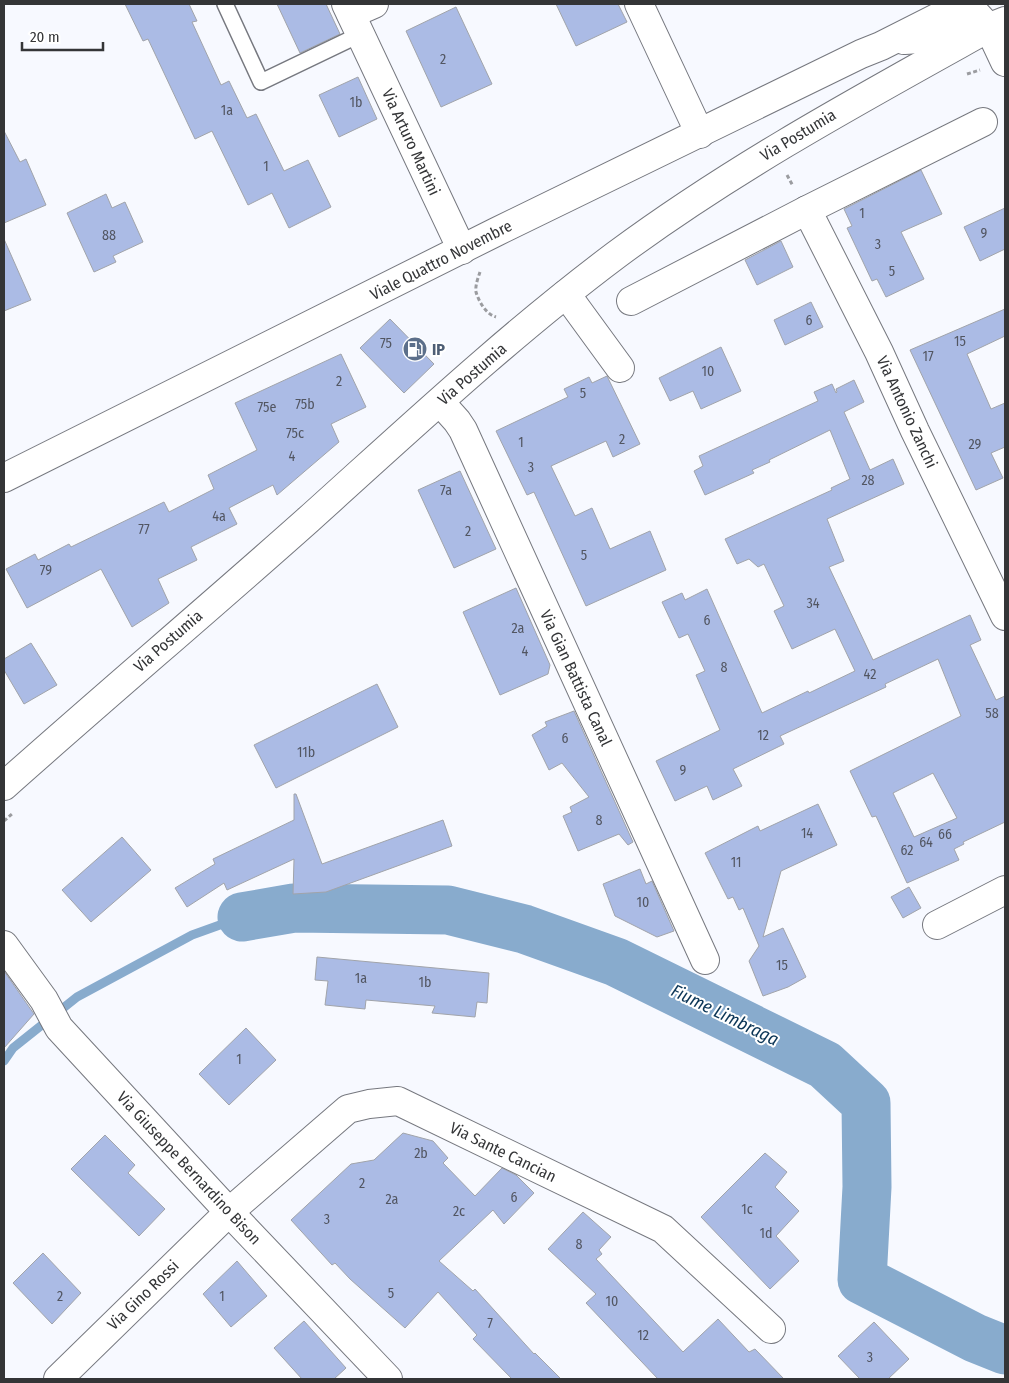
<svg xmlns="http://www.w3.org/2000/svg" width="1009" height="1383" viewBox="0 0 1009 1383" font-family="'Fira Sans Condensed',sans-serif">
	<rect width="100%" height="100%" fill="#f7f9ff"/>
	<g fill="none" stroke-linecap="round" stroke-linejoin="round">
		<!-- stream -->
		<path stroke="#88abcd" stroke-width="9" d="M4 1061 13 1048 77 997 192 935 242 917"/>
		<!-- river -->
		<path stroke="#88abcd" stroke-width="49" d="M242 917 294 908 448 910 524 929 616 962 825 1065 866 1103 867 1187 862 1280 975 1338 1005 1350"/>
	</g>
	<!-- building -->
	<g fill="#abbbe5" stroke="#a1a4aa" fill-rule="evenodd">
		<path d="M125 4H189L197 21 192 22 221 85 229 81 247 118 256 114 284 171 308 160 331 207 289 228 272 193 248 205 212 131 195 139 148 39 143 41Z"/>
		<path d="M277 4H326L340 34 300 53Z"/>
		<path d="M556 4H618L627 22 576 46Z"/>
		<path d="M456 7 492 84 441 107 406 31Z"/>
		<path d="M358 77 377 119 339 137 319 95Z"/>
		<path d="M4 131 20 162 26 159 46 205 4 223Z"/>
		<path d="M921 170 942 214 901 232 924 279 886 297 877 279 872 281 847 228 852 226 844 209Z"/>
		<path d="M106 194 112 208 125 202 143 242 113 256 116 262 94 272 67 213Z"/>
		<path d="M1005 208V249L980 261 964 227Z"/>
		<path d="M4 239 31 300 4 311Z"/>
		<path d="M781 241 793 267 757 285 745 260Z"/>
		<path d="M811 302 823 327 785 345 774 320Z"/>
		<path d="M1005 309V336L967 354 991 409 1005 403V447L991 453 1003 478 976 490 910 350Z"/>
		<path d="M390 319 434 364 404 393 360 348Z"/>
		<path d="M721 347 741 391 701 409 693 391 670 401 659 378Z"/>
		<path d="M341 354 366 407 331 424 339 442 277 495 273 485 229 508 237 524 191 547 197 560 158 579 169 603 132 627 101 569 27 608 6 569 35 554 38 560 69 544 71 547 164 502 169 512 214 489 208 475 257 450 235 403Z"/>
		<path d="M607 376 640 444 613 457 606 441 551 466 575 516 592 508 610 549 650 531 666 570 586 606 534 492 527 495 496 431 568 397 564 389 589 377 592 383Z"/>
		<path d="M854 380 864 402 844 412 870 470 893 459 904 484 827 519 844 561 829 567 873 660 970 615 981 640 970 645 996 700 1005 696V822L963 842 964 844 954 849 959 860 907 883 876 816 872 817 850 771 961 716 938 659 885 684 886 687 780 736 784 744 733 769 742 786 713 800 707 786 675 801 656 761 720 730 696 675 705 671 688 634 679 638 662 602 682 593 685 600 707 589 762 713 808 691 809 693 855 671 835 629 792 649 774 611 784 606 764 564 758 567 749 559 737 564 725 539 832 490 831 488 850 479 830 430 769 460 770 462 752 470 754 473 705 495 694 471 703 466 699 456 818 401 814 392 832 384 836 393 837 392 836 389ZM933 773 957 818 914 837 893 793Z"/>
		<path d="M460 471 496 549 454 568 418 490Z"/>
		<path d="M516 588 550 665 548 674 500 695 463 612Z"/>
		<path d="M31 643 57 685 24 704 4 670V659Z"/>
		<path d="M377 684 398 727 276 788 254 745Z"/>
		<path d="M574 711 633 842 628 845 619 834 578 851 563 816 572 812 570 807 589 797 562 763 549 770 532 735 547 726 545 722Z"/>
		<path d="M294 794H296L322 864 443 820 452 846 326 892 293 894 294 859 227 890 224 883 187 907 175 888 215 864 213 859 294 820Z"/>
		<path d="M818 804 837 845 781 871 763 937 783 928 806 977 788 987 763 996 749 961 759 946 743 908 739 910 733 897 728 899 705 853 758 826 760 831Z"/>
		<path d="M122 837 151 870 91 922 62 890Z"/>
		<path d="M640 869 646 884 652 881 674 931 657 937 615 916 603 884Z"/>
		<path d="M909 887 921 908 903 918 891 897Z"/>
		<path d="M317 957 489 973 487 1003 477 1002 475 1017 432 1013 435 1006 366 1000 365 1009 325 1005 328 981 315 980Z"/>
		<path d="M4 971 34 1014 4 1048Z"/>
		<path d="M246 1028 276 1060 229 1105 199 1074Z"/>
		<path d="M403 1133 433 1141 448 1158 443 1163 475 1196 502 1168 516 1175 534 1193 504 1224 493 1210 439 1261 473 1291 475 1289 534 1354 535 1353 561 1379H512L473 1339 477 1335 438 1292 405 1328 350 1279 335 1263 332 1265 291 1220 351 1164 374 1160Z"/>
		<path d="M105 1135 135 1165 128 1173 165 1209 139 1236 71 1169Z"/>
		<path d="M765 1153 787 1172 775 1187 799 1211 776 1236 799 1261 770 1289 701 1217Z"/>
		<path d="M583 1212 611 1237 599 1250 602 1254 596 1259 683 1352 718 1319 749 1352 755 1349 784 1379H658L586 1303 596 1294 548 1249Z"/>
		<path d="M43 1253 81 1293 52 1324 13 1283Z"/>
		<path d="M237 1261 267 1296 231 1327 203 1294Z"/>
		<path d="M304 1321 346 1368 334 1379H302L274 1348Z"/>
		<path d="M874 1322 909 1359 888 1379H860L838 1356Z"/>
	</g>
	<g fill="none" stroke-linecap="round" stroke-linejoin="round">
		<defs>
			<path id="service" d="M225 4 261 82 361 34"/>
			<g id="minor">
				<path d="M346 4 462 250"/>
				<path d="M639 4 700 134"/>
				<path d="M960 6 977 15 989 28 1005 62"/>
				<path d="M351 14 374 4"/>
				<path d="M807 210 879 352 915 431 1005 616"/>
				<path d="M566 294 620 368"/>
				<path d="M631 301 807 210 983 122"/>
				<path d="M440 402 457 421 463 430 705 960"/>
				<path d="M937 925 1005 890"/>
				<path d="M4 945 44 1000 59 1028 229 1212 388 1379"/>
				<path d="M58 1379 229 1212 348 1109 369 1104 398 1101 663 1229 771 1329"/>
			</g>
			<path id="tertiary" d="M4 786C105 696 208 609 309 519 409 429 508 336 616 255 732 169 857 101 983 31"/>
			<g id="secondary">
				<path d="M904 40C941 37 971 36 1005 21"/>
				<path d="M4 478 496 232 861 54 881 46 964 4"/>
			</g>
		</defs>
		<!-- service casing -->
		<use href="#service" stroke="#76787f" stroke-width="18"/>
		<!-- minor casing -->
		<use href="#minor" stroke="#76787f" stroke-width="30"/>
		<!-- tertiary casing -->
		<use href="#tertiary" stroke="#76787f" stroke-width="30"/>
		<!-- secondary casing -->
		<use href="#secondary" stroke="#76787f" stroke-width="30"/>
		<!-- path -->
		<g stroke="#9b9ca0" stroke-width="3" stroke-dasharray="4 2.5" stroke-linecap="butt">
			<path d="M967 74 980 70"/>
			<path d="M787 175 793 186"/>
			<path d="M480 272C478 278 475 286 476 292 479 302 486 314 496 317"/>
			<path d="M4 821 13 813"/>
		</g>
		<!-- service -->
		<use href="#service" stroke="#fff" stroke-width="15"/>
		<!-- minor -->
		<use href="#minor" stroke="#fff" stroke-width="28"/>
		<!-- tertiary -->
		<use href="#tertiary" stroke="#fff" stroke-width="28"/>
		<!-- secondary -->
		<use href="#secondary" stroke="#fff" stroke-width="28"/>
	</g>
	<!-- icons -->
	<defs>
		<symbol id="fuel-disc" viewBox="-11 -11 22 22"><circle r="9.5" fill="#5c6f8a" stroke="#fff"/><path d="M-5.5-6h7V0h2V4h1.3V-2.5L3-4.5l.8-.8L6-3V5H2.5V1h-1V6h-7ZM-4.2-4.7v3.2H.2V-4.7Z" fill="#fff"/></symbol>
	</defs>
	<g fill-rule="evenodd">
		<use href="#fuel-disc" x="401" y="335" width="28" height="28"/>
	</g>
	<g text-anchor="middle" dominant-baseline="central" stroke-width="4" stroke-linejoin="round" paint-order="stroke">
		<!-- number labels -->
		<g font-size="14" fill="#525662">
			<text x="443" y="59">2</text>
			<text x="356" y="102">1b</text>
			<text x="227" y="110">1a</text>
			<text x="266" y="166">1</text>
			<text x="862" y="213">1</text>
			<text x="984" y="233">9</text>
			<text x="109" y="235">88</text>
			<text x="878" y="244">3</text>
			<text x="892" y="271">5</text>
			<text x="809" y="320">6</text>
			<text x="960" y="341">15</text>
			<text x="386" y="343">75</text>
			<text x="928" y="356">17</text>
			<text x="708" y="371">10</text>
			<text x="339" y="381">2</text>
			<text x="583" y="393">5</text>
			<text x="305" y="404">75b</text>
			<text x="267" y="407">75e</text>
			<text x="295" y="433">75c</text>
			<text x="622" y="439">2</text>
			<text x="521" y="442">1</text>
			<text x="975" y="444">29</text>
			<text x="292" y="456">4</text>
			<text x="531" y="467">3</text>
			<text x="868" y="480">28</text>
			<text x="446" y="490">7a</text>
			<text x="219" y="516">4a</text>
			<text x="144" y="529">77</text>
			<text x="468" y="531">2</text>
			<text x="584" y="555">5</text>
			<text x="46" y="570">79</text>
			<text x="813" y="603">34</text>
			<text x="707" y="620">6</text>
			<text x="518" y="628">2a</text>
			<text x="525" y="651">4</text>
			<text x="724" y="667">8</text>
			<text x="870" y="674">42</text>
			<text x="992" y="713">58</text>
			<text x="763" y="735">12</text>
			<text x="565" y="738">6</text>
			<text x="306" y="752">11b</text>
			<text x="683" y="770">9</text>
			<text x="599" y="820">8</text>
			<text x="807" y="833">14</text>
			<text x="945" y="834">66</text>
			<text x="926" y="842">64</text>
			<text x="907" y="850">62</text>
			<text x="736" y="862">11</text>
			<text x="643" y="902">10</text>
			<text x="782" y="965">15</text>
			<text x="361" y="978">1a</text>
			<text x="425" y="982">1b</text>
			<text x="239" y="1059">1</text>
			<text x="421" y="1153">2b</text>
			<text x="362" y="1183">2</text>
			<text x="514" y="1197">6</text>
			<text x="392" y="1199">2a</text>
			<text x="747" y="1209">1c</text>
			<text x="459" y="1211">2c</text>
			<text x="327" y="1219">3</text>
			<text x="766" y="1233">1d</text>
			<text x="579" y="1244">8</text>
			<text x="391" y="1293">5</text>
			<text x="60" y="1296">2</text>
			<text x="222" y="1296">1</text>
			<text x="612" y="1301">10</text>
			<text x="490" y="1323">7</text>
			<text x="643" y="1335">12</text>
			<text x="870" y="1357">3</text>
		</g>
		<!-- street labels -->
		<g font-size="16" fill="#343537" stroke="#fff">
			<text transform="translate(798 135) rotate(-31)">Via Postumia</text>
			<text transform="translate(411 142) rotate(65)">Via Arturo Martini</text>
			<text transform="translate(441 260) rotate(-27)">Viale Quattro Novembre</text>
			<text transform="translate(472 374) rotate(-41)">Via Postumia</text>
			<text transform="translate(907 412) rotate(65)">Via Antonio Zanchi</text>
			<text transform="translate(168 641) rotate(-41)">Via Postumia</text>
			<text transform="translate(576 678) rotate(65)">Via Gian Battista Canal</text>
			<text transform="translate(503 1152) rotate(26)">Via Sante Cancian</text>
			<text transform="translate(189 1168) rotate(47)">Via Giuseppe Bernardino Bison</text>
			<text transform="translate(143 1295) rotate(-44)">Via Gino Rossi</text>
		</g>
		<!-- service labels -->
		<g font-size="16" font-weight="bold" fill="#4e5e75" stroke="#fff" text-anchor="start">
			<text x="432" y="349">IP</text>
		</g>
		<!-- water labels -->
		<g font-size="18" font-style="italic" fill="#0c3657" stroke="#fff">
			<text transform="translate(725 1015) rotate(26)">Fiume Limbraga</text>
		</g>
	</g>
	<!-- border -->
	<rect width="1009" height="1383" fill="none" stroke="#343537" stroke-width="10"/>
	<!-- scale -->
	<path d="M22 42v8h81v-8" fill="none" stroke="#343537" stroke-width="2.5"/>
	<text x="30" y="42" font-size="15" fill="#343537" stroke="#ffffff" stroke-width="4" paint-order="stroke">20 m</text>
</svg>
